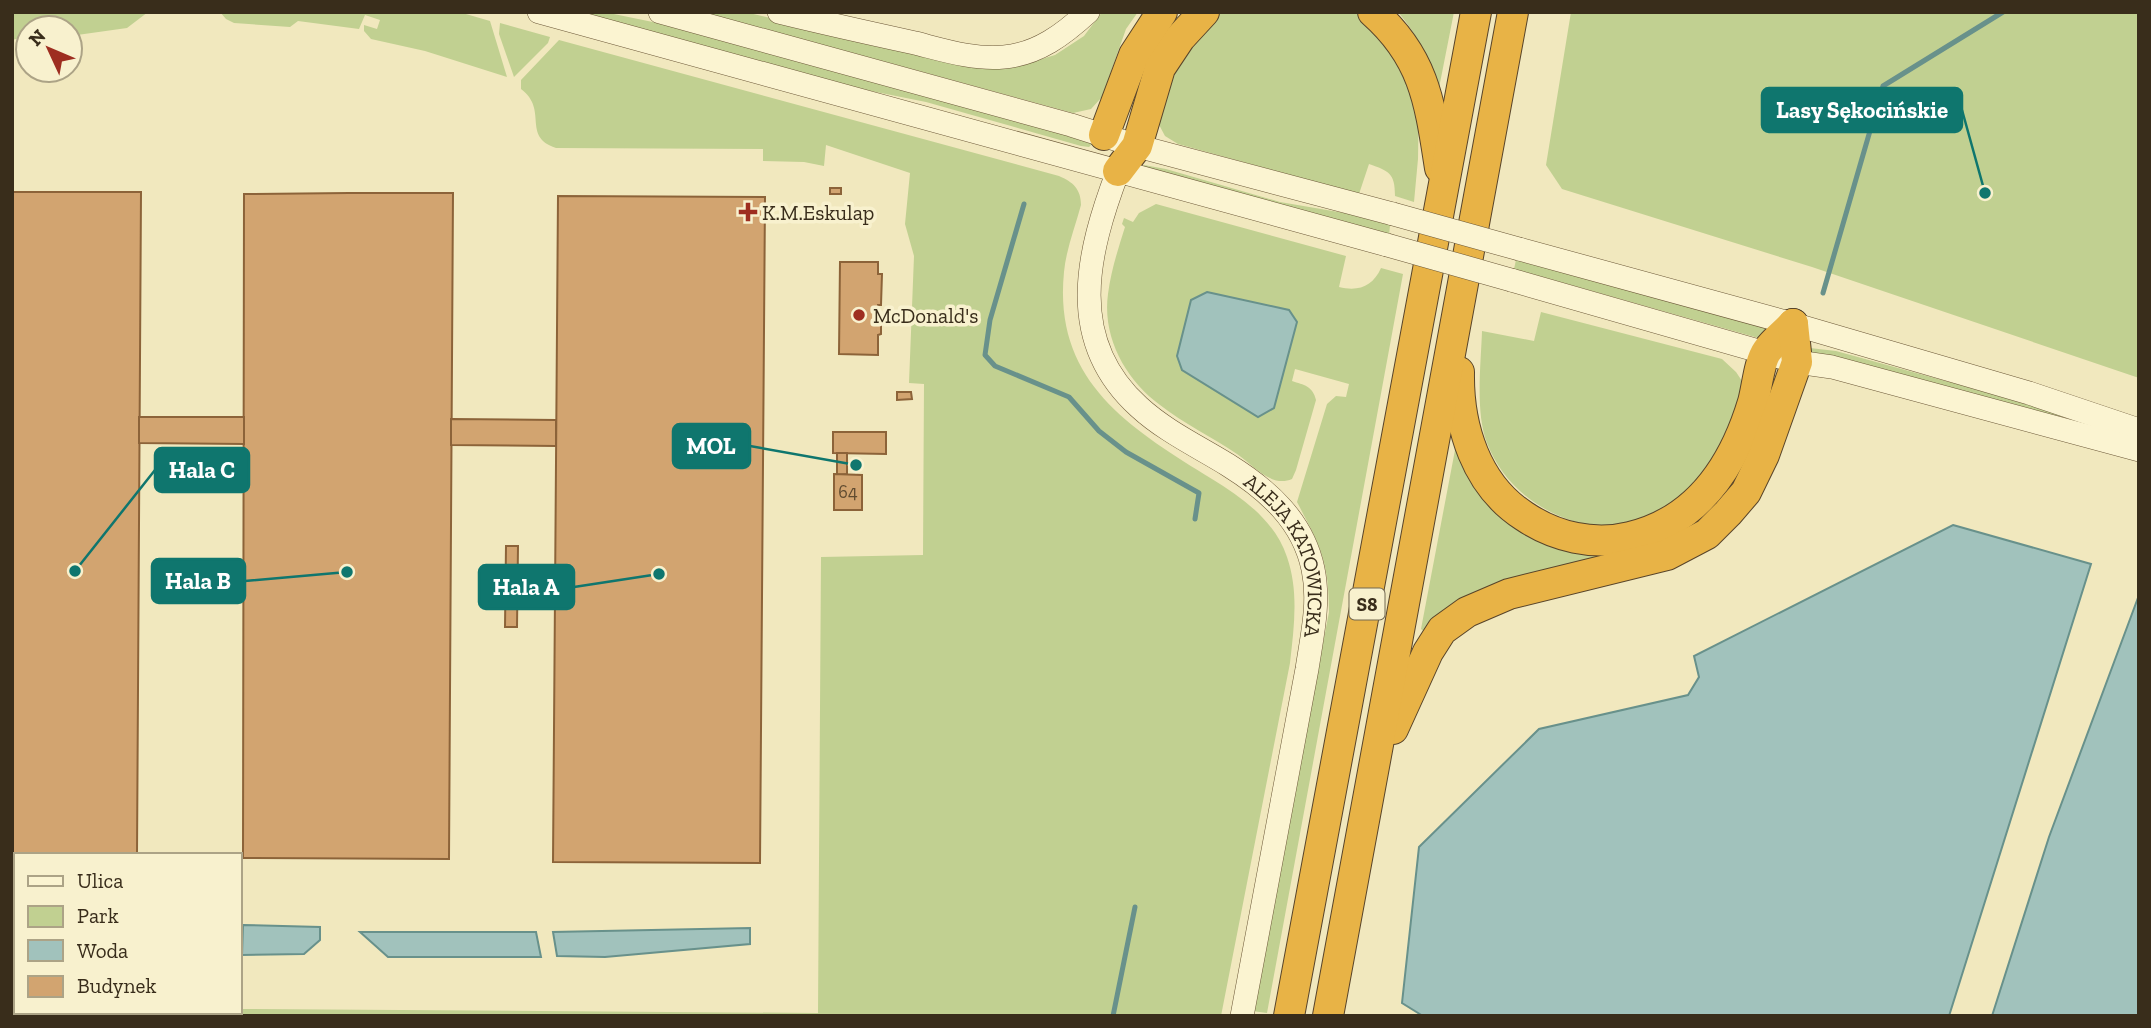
<svg xmlns="http://www.w3.org/2000/svg" width="2151" height="1028" viewBox="0 0 2151 1028" font-family="'Zilla Slab',serif">
	<rect width="100%" height="100%" fill="#f1e8be"/>
	<!-- green -->
	<g fill="#c1d091">
		<path d="M12 12H148L127 28 70 36V28H28V36L12 40Z"/>
		<path d="M220 12H459L490 21 507 77 425 51 371 39 364 31V25L377 29 380 20 365 15 359 29 298 21 290 27 234 23 226 19Z"/>
		<path d="M574 12H604L687 29 1079 137 1092 144 1089 147 1081 146 926 102 856 88Z"/>
		<path d="M702 12H745L843 35 1018 66 1055 55 1084 36 1102 12H1138L1126 29 1102 97 1091 109 1073 113Z"/>
		<path d="M1216 12H1365L1419 92 1418 159 1414 202 1395 196C1395 173 1389 171 1369 164L1359 194 1178 144 1165 136 1157 121 1165 80Z"/>
		<path d="M1398 12H1454L1439 88C1428 58 1419 37 1398 12Z"/>
		<path d="M1571 12H2139V378L1812 267 1562 189 1546 165Z"/>
		<path d="M500 23 550 37 548 43 514 77 499 34Z"/>
		<path d="M559 40 1059 176C1073 182 1081 189 1081 205 1075 227 1066 250 1064 272 1053 382 1130 428 1212 479 1243 498 1275 521 1287 557 1299 592 1294 627 1290 663L1221 1016H12V1008H16V1012H240V1009L818 1013 821 557 923 555 924 384 909 383 914 256 905 224 910 173 826 145 824 166 804 162 763 161V149L556 148C521 136 549 110 521 89V80Z"/>
		<path d="M1144 165 1166 169 1280 202 1356 215 1390 225 1389 236 1144 168Z"/>
		<path d="M1156 204 1346 256 1339 287C1359 292 1373 286 1381 268L1403 274 1267 1013 1252 1011 1329 612C1329 561 1320 546 1297 502L1327 404 1336 396 1346 397 1349 384 1295 369 1292 381C1304 385 1313 386 1316 400L1296 470 1292 479C1271 488 1253 465 1237 454 1212 437 1184 424 1160 405 1126 380 1102 338 1108 294 1111 271 1118 249 1125 227L1122 224 1124 218 1133 222 1139 213Z"/>
		<path d="M1516 260 1756 324 1766 329 1774 338 1769 341 1514 269Z"/>
		<path d="M1541 312 1722 359 1736 372 1746 387C1734 419 1724 465 1698 488 1691 495 1642 524 1634 525 1573 535 1509 501 1487 443 1475 412 1481 364 1482 331L1534 341Z"/>
		<path d="M1801 347 1836 351 1949 382 1984 387 2130 436 1820 355 1800 349Z"/>
		<path d="M1764 390 1774 392 1742 480 1699 526 1428 635 1421 629 1455 450 1458 448 1530 530 1666 534Z"/>
	</g>
	<!-- water -->
	<g fill="#a1c2bc" stroke="#68918b" stroke-width="2">
		<path d="M1207 292 1289 310 1297 322 1274 408 1258 417 1182 370 1177 356 1191 300Z"/>
		<path d="M1953 525 2091 564 1949 1016H1423L1402 1003 1419 847 1539 729 1688 695 1699 677 1694 656Z"/>
		<path d="M2139 595V1016H1992L2049 837Z"/>
		<path d="M243 925 320 927V940L304 954 242 955Z"/>
		<path d="M750 928V944L605 957 557 956 553 932Z"/>
		<path d="M360 932H536L541 957H388Z"/>
	</g>
	<g fill="none" stroke-linecap="round" stroke-linejoin="round">
		<!-- stream -->
		<g stroke="#68918b" stroke-width="5">
			<path d="M1024 204 990 320 985 355 995 366 1069 397 1099 431 1126 452 1199 493 1195 519"/>
			<path d="M1823 293 1883 86 2003 12"/>
			<path d="M1113 1016 1135 907"/>
		</g>
	</g>
	<!-- building -->
	<g fill="#d2a470" stroke="#8c6339" stroke-width="2">
		<rect x="830" y="188" width="11" height="6"/>
		<path d="M12 192H141L137 855H16V858H12Z"/>
		<path d="M349 193H453L449 859 243 858 244 194Z"/>
		<path d="M558 196 765 197 760 863 553 862Z"/>
		<path d="M840 262H878V274H882L881 305H878V325H881V334L878 335V355L839 354Z"/>
		<path d="M897 392H911L912 399 897 400Z"/>
		<path d="M139 417H244V444L139 443Z"/>
		<path d="M451 419 556 420V446L451 445Z"/>
		<path d="M833 432H886V454L833 453Z"/>
		<path d="M837 453H847V474L837 475Z"/>
		<path d="M834 474 862 475V510H834Z"/>
		<path d="M506 546H518L517 627H505Z"/>
	</g>
	<g fill="none" stroke-linecap="round" stroke-linejoin="round">
		<defs>
			<g id="secondary">
				<path d="M539 12 1387 245"/>
				<path d="M660 12 1071 125 1137 146 1393 214"/>
				<path d="M779 12C824 23 869 33 915 43 943 50 974 60 1004 57 1038 54 1064 34 1088 12"/>
				<path id="s1" d="M1118 171C1087 253 1065 340 1139 407 1165 431 1199 447 1228 465 1268 490 1303 521 1313 569 1320 602 1312 636 1307 669L1242 1016"/>
				<path d="M1519 249 1793 324 2029 393 2139 430"/>
				<path d="M1511 280 1797 362 1832 367 2139 450"/>
			</g>
			<g id="highway">
				<path d="M1373 12C1425 58 1430 104 1440 168"/>
				<path d="M1104 135 1134 55 1162 12"/>
				<path d="M1118 171 1137 146 1160 68 1180 38 1204 12"/>
				<path d="M1459 372C1458 427 1476 485 1524 516 1555 537 1594 546 1630 537 1698 521 1734 465 1753 402 1757 388 1759 362 1767 351 1774 341 1785 333 1793 324"/>
				<path d="M1393 729 1428 652 1442 630 1467 612 1509 594 1667 555 1707 534 1728 513 1746 492 1764 455 1797 362 1793 324"/>
				<path d="M1289 1016 1476 12"/>
				<path d="M1328 1016 1513 12"/>
			</g>
		</defs>
		<!-- secondary casing -->
		<use href="#secondary" stroke="#6c5838" stroke-width="24"/>
		<!-- highway casing -->
		<use href="#highway" stroke="#58442a" stroke-width="32"/>
		<!-- secondary -->
		<use href="#secondary" stroke="#fbf4d1" stroke-width="23"/>
		<!-- highway -->
		<use href="#highway" stroke="#e8b346" stroke-width="30"/>
		<defs>
			<g id="secondary-bridge">
				<path d="M1393 214 1519 249"/>
				<path d="M1387 245 1511 280"/>
			</g>
		</defs>
		<!-- secondary-bridge casing -->
		<use href="#secondary-bridge" stroke="#6c5838" stroke-width="24" stroke-linecap="butt"/>
		<!-- secondary-bridge -->
		<use href="#secondary-bridge" stroke="#fbf4d1" stroke-width="23"/>
	</g>
	<!-- markers -->
	<g fill="#9e2e20" stroke="#f8f1ce" stroke-width="2.5">
		<path d="M744.5 201.5h7v7h7v7h-7v7h-7v-7h-7v-7h7z"/>
		<circle cx="859" cy="315" r="7"/>
	</g>
	<g text-anchor="middle" dominant-baseline="central" stroke-width="7" stroke-linejoin="round" paint-order="stroke">
		<!-- number labels -->
		<g font-size="18" fill="#5f4b30">
			<text x="848" y="492">64</text>
		</g>
		<!-- shield labels -->
		<rect fill="#f8f1ce" stroke="#726851" stroke-width="2" x="1349.5" y="588.5" width="35" height="31" rx="5"/>
		<g font-size="19" font-weight="bold" fill="#392d1b">
			<text x="1367" y="604">S8</text>
		</g>
		<!-- poi labels -->
		<g font-size="21" fill="#392d1b" stroke="#f8f1ce" text-anchor="start">
			<text x="762" y="212">K.M.Eskulap</text>
			<text x="873" y="315">McDonald's</text>
		</g>
		<!-- street labels -->
		<g font-size="21" fill="#392d1b" stroke="#f8f1ce">
			<text stroke="none"><textPath href="#s1" startOffset="476">ALEJA KATOWICKA</textPath></text>
		</g>
	</g>
	<!-- callouts -->
	<path fill="none" stroke="#0f766e" stroke-width="2.5" d="M1985 193L1962 110M856 465L750 446M75 571L155 470M347 572L245 581M659 574L574 587"/>
	<g fill="#0f766e" stroke="#f8f1ce" stroke-width="2.5">
		<circle cx="1985" cy="193" r="7"/>
		<circle cx="856" cy="465" r="7"/>
		<circle cx="75" cy="571" r="7"/>
		<circle cx="347" cy="572" r="7"/>
		<circle cx="659" cy="574" r="7"/>
	</g>
	<g fill="#0f766e" stroke="#0f766e" stroke-width="2.5">
		<rect x="1762" y="88" width="200" height="44" rx="7"/>
		<rect x="673" y="424" width="77" height="44" rx="7"/>
		<rect x="155" y="448" width="94" height="44" rx="7"/>
		<rect x="152" y="559" width="93" height="44" rx="7"/>
		<rect x="479" y="565" width="95" height="44" rx="7"/>
	</g>
	<g font-size="23" text-anchor="middle" font-weight="bold" fill="#fff">
		<text x="1862" y="118">Lasy Sękocińskie</text>
		<text x="711" y="454">MOL</text>
		<text x="202" y="478">Hala C</text>
		<text x="198" y="589">Hala B</text>
		<text x="526" y="595">Hala A</text>
	</g>
	<!-- border -->
	<rect width="2151" height="1028" fill="none" stroke="#392d1b" stroke-width="28"/>
	<!-- legend -->
	<rect x="14" y="853" width="228" height="161" fill="#f8f1ce" stroke="#aca386" stroke-width="2"/>
	<rect x="28" y="876" width="35" height="10" fill="#fbf4d1" stroke="#aca386" stroke-width="2"/>
	<text x="77" y="888" font-size="21" fill="#392d1b">Ulica</text>
	<rect x="28" y="906" width="35" height="21" fill="#c1d091" stroke="#aca386" stroke-width="2"/>
	<text x="77" y="923" font-size="21" fill="#392d1b">Park</text>
	<rect x="28" y="940" width="35" height="21" fill="#a1c2bc" stroke="#aca386" stroke-width="2"/>
	<text x="77" y="958" font-size="21" fill="#392d1b">Woda</text>
	<rect x="28" y="976" width="35" height="21" fill="#d2a470" stroke="#aca386" stroke-width="2"/>
	<text x="77" y="993" font-size="21" fill="#392d1b">Budynek</text>
	<!-- north arrow -->
	<g transform="translate(49 49) rotate(314)"><circle r="33" fill="#f8f1ce" stroke="#aca386" stroke-width="2"/>
	<path d="M0-5L12 26L0 18L-12 26Z" fill="#9e2e20"/>
	<text y="-10" font-size="19" font-weight="bold" text-anchor="middle" fill="#392d1b">N</text>
	</g>
</svg>
